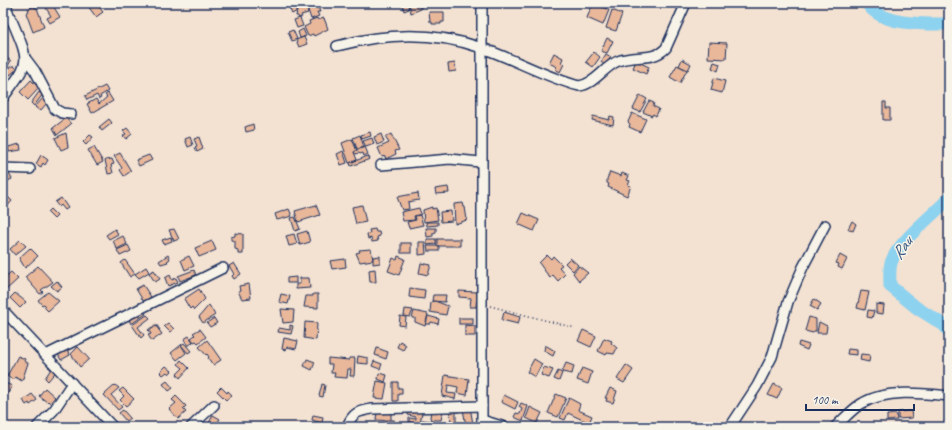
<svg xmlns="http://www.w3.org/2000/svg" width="952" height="430" viewBox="0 0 952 430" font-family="Caveat,sans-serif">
	<rect width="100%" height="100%" fill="#f3e1d1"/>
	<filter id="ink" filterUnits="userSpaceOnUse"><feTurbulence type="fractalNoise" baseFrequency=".025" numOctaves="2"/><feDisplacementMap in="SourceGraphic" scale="8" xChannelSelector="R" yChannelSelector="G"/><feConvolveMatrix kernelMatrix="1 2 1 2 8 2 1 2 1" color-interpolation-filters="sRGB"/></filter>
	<g filter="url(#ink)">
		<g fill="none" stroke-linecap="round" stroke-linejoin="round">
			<!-- river -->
			<g stroke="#8dd2ef" stroke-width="13">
				<path d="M867 3C881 26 925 24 949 24"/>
				<path d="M949 198C933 216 898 241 891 263 889 270 890 279 890 286L917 308 944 325 949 331"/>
			</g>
		</g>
		<!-- building -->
		<g fill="#e9b79a" stroke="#1b2f5e">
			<path d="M92 3H96L103 12 96 17 88 6Z"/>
			<path d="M300 3 302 8 292 14 289 7Z"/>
			<path d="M402 3H408L409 9 404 11Z"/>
			<path d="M409 3H420L421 9 411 13Z"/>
			<path d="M593 3 609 10 603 25 587 18Z"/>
			<path d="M52 4 60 17 50 23 47 18 51 16 46 8Z"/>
			<path d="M317 4 320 12H317L319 16 311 19 307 7Z"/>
			<path d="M34 6 35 8H37L44 27 33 32 26 13 29 11 28 9Z"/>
			<path d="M306 7 308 13 301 15 302 17 299 18 298 16H296L297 10Z"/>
			<path d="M612 10 622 14 616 31 606 28Z"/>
			<path d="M429 12H444V22H441V24H432V22H430Z"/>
			<path d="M300 18 303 26 297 28 294 20Z"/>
			<path d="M317 18 318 20 324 18 328 29 314 36 313 34 308 36 304 27 310 24 309 21Z"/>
			<path d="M303 29 306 36 300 38 298 32Z"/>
			<path d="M293 30 297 39 292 41 288 32Z"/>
			<path d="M304 37 307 44 299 47 296 40Z"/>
			<path d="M607 38 613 41 607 53 601 51Z"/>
			<path d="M709 42 727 43 726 59 708 58Z"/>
			<path d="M594 52 600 57 593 67 586 62Z"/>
			<path d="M554 53 563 58 561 63 564 64 560 72 555 69 557 67 549 63Z"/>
			<path d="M606 54 611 57 605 65 601 62Z"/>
			<path d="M3 55 11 61 7 67 3 64Z"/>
			<path d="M682 59 691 64 688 70 679 66Z"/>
			<path d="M636 61 649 67 646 74 633 68Z"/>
			<path d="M714 62 720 64 718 71 712 68Z"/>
			<path d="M455 63 456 71 449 72 448 64Z"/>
			<path d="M677 65 687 70 680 83 670 77Z"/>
			<path d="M12 66H14L17 69 10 75 6 70Z"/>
			<path d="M714 78 725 81 722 93 711 90Z"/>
			<path d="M31 80 39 88 28 100 20 92Z"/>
			<path d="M105 86 108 91 100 96 101 98 99 99 97 95 87 100 85 96Z"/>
			<path d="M39 92 43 94 34 106 31 103Z"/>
			<path d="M108 93 113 101 92 113 87 104 96 99 99 104 107 97 105 95Z"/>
			<path d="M640 95 647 99 640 112 633 109Z"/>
			<path d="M43 98 48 102 40 111 35 107Z"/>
			<path d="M649 101 654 103 653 106 659 109 656 116 653 114 652 116 643 112Z"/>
			<path d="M883 102H886V108H890V120H883Z"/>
			<path d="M632 113 646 119 640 132 629 127 630 124 628 122Z"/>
			<path d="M593 116 609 120 610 116 614 117 613 125 592 120Z"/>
			<path d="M66 118 71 124 57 135 53 128Z"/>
			<path d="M109 119 112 123 102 131 99 127Z"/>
			<path d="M253 124 254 130 246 132 245 127Z"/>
			<path d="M127 128 132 134 126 139 123 136 126 134 123 131Z"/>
			<path d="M370 132 371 136 362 139 361 135Z"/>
			<path d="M66 133 68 147 61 150 55 138Z"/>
			<path d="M381 134 384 142 377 145 374 137Z"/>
			<path d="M391 134 399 150 395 151 396 154 386 159 385 156 382 157 378 148 389 143 385 137Z"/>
			<path d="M90 135 93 137 86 145 83 142Z"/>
			<path d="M360 135 364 147 357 149 353 138Z"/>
			<path d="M190 137 193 145 188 147 185 139Z"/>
			<path d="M199 137 203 149 197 152 195 147 197 146 194 139Z"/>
			<path d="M372 138 374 144 366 147 363 141Z"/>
			<path d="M352 139 357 151 354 152 357 160 349 163 342 143Z"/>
			<path d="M20 144 21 150 9 152 8 147Z"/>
			<path d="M94 147 103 162 97 165 88 150Z"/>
			<path d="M365 147 368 154 364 156 363 153 360 154 359 153 355 154 354 152 357 150Z"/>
			<path d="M343 151 347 163 341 165 337 154Z"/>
			<path d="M120 153 131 171 124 176 120 170 122 168 114 156Z"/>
			<path d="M41 155 48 160 45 165 43 163 41 167 36 164Z"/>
			<path d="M149 155 152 160 139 166 136 160Z"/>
			<path d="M368 156 370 159 351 166 350 163Z"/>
			<path d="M112 159 114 164 111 165 113 173 108 174 105 160Z"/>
			<path d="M7 170 12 179 3 183V172Z"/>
			<path d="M610 172 621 176 622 173 629 176 627 180 630 181 628 185 631 186 627 196 608 187 609 184 607 183V179Z"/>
			<path d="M448 187 449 193 436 194 435 189Z"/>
			<path d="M418 193 419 200 408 202 409 209 402 210 397 197Z"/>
			<path d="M8 197 12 201 3 211V202Z"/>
			<path d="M61 198 68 208 65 210 61 205 59 207 55 202Z"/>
			<path d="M463 203 464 207H465L467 220 455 224 454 204Z"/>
			<path d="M316 205 320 215 298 222 295 211Z"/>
			<path d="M362 205 366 222 356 224 352 207Z"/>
			<path d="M432 207V209L436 208 438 220 424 222 423 210Z"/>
			<path d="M419 208 421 214 414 216 415 220 403 221 401 212Z"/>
			<path d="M50 209 57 216 54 219 47 212Z"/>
			<path d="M289 209 292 216 277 220 275 214Z"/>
			<path d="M451 211 452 221 441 222 440 212Z"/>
			<path d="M523 213 539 220 534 231 518 224Z"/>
			<path d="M420 215 423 225 409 228 407 222 416 220 415 216Z"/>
			<path d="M295 217 300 229 295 231 291 218Z"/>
			<path d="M852 221 856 224 853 231 848 229Z"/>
			<path d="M426 222H438V225L427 226Z"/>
			<path d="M426 228H436V232L433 233V236L427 237Z"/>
			<path d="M115 229 118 234 109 239 106 235Z"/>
			<path d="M174 229 179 239 174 241 169 230Z"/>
			<path d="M375 229 376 232H379L380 236 377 237 378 241 372 242 371 238 368 239 367 234 370 233 369 230Z"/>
			<path d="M307 231 310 242 300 245 297 234Z"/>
			<path d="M235 233 243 234V254H238V250L235 249V241L231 240V237L235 236Z"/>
			<path d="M294 234 297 244 289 246 286 236Z"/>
			<path d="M123 236 127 244 117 249 113 241Z"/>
			<path d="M171 237 172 241 164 244 162 240Z"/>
			<path d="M427 239H436V244L427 245Z"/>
			<rect x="437" y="239" width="23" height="7"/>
			<path d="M20 240 26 246 15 255 10 249Z"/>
			<path d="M212 241 216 250 199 257 195 248Z"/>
			<path d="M419 242H425L426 254 419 255Z"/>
			<rect x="401" y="243" width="10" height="10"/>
			<path d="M128 245 131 251 120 256 117 250Z"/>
			<path d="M427 246H439V251H428Z"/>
			<path d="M30 248 38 256 25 268 19 258Z"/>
			<path d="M371 249 373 260 360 262 356 253 360 252 359 250Z"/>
			<path d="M168 255 170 259 167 261 168 262 161 264 159 261Z"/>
			<path d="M547 255 551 259 553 256 562 265 559 267 565 274 558 281 553 275 550 278 539 263Z"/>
			<path d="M840 255 847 259 842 269 838 267 839 264 836 263Z"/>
			<path d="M189 256 194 266 185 270 181 260Z"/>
			<path d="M380 256V263L373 264V257Z"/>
			<path d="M398 256 405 259 399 275 388 271 393 258 397 260Z"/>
			<path d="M570 258 578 265 573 271 565 263Z"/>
			<path d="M345 259 346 267 332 269 330 261Z"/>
			<path d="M125 260 135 274 130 277 121 263Z"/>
			<path d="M234 263 241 274 234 279 232 276 234 274 229 266Z"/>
			<path d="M421 263 431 265 428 275 419 273Z"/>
			<path d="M38 266 53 282 41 290 43 292 40 294 25 277Z"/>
			<path d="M579 266 588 273 579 281 573 273Z"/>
			<path d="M146 267 149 272 139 278 135 274Z"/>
			<path d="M375 269 376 282H370L369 270Z"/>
			<path d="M154 270 160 279 155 282 149 273Z"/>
			<path d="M194 270 196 275 180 281 178 276Z"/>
			<path d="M11 272 18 279 6 290 3 286V275L5 277Z"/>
			<path d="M170 275 172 280 176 278 178 282 168 286 165 278Z"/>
			<path d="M296 277V283H287V278Z"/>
			<path d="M300 278H309L310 288 296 289V284H300Z"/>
			<path d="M57 281 62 287 57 291 51 286Z"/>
			<path d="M249 284 251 298 242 299 238 291H240L239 286Z"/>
			<path d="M143 285 151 297 144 302 136 289Z"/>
			<path d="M410 288 425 290 424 299 409 297Z"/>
			<path d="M199 289 205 299 194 310 192 307 190 309 184 299Z"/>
			<path d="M459 291 477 292 476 307H470L471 298 459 297Z"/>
			<path d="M861 291 869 292 865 310 857 308Z"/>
			<path d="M48 292 59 301 48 311 44 307 46 306 44 304 42 305 38 300Z"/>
			<path d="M15 293 26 302 20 308 10 298Z"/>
			<path d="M281 294 290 296 288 304 279 302Z"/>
			<path d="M313 294H318V308L304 307 306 296H313Z"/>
			<path d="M433 295H446L445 302 432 301Z"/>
			<path d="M814 299 821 304 817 310 810 306Z"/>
			<path d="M435 301 448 306 446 315 430 312 431 302Z"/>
			<path d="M876 304 884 305 883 314 876 313Z"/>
			<path d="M209 305 215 315 203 323 199 317Z"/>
			<path d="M281 309 294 310 293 322 283 323Z"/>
			<path d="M405 309 413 310 410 317 404 316Z"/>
			<path d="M868 310 874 311 872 318 867 317Z"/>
			<path d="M144 311 146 314 131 324 129 320Z"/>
			<path d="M414 311 428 314 425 326 415 322V318H412Z"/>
			<path d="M504 312 520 317 518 324 502 320Z"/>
			<path d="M147 315 150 318 138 327 144 335 141 338 132 325Z"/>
			<path d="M400 316 406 317 405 326 399 325Z"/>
			<path d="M428 316 439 319 438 324 431 322 430 324H426Z"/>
			<path d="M809 317 816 319V331H814L813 333 805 331Z"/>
			<path d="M214 318 217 323 210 327 207 323Z"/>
			<rect x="459" y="318" width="14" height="6"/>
			<path d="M305 322 317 323 316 340 304 338Z"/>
			<path d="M819 322 827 326 826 333H817Z"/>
			<path d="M168 323 174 329 170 332 164 326Z"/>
			<path d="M156 324 160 330 152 335 148 330Z"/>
			<path d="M290 325 293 326 291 334 278 332 279 328 290 330Z"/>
			<path d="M465 325 475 326V336H465Z"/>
			<path d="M156 326 162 334 152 341 148 335 151 334 149 331Z"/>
			<path d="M200 329 206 337 198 343 196 341 194 342 191 338 195 335 193 333Z"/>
			<path d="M583 330 596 336 591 347 578 341Z"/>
			<path d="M189 336 193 342 188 346 184 339Z"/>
			<path d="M284 338 298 341 296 349 287 347 286 350 282 349Z"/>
			<path d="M604 338 612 341 611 343 617 348 614 354 607 353 606 355 598 351Z"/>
			<path d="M207 340 221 360 213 365 208 358 209 357 207 354 206 355 199 347Z"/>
			<path d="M400 341 406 345 403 350 397 347Z"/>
			<path d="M799 342 809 345 807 350 798 346Z"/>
			<path d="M184 343 191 351 188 353 181 345Z"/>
			<path d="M181 345 186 353 177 360 171 353Z"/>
			<path d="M545 345 555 351 553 356 544 351Z"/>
			<path d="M78 347 89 359 80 367 71 354Z"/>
			<path d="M377 348 388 352 386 359 375 355Z"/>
			<path d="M848 349 857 350V355L847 354Z"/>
			<path d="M67 350 70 355 61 360 58 354Z"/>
			<path d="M861 354 870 355 869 362 860 360Z"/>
			<path d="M18 356 25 359 24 361 28 363 22 381 15 377 13 380 7 376Z"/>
			<path d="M358 356 368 358V364L357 363Z"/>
			<path d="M328 358 349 360V358H355L354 376H350L351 369H348L347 378 334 377 335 373H331L332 364H328Z"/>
			<path d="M307 359 315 362 312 370 304 366Z"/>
			<path d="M534 359 542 364 535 377 527 372Z"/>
			<path d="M181 360 189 368 180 378 177 374 183 368 178 364Z"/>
			<path d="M374 361 382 364 380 369 372 366Z"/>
			<path d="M51 363 58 369 48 381 45 378 51 369 48 367Z"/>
			<path d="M566 363 574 366 572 374 562 372Z"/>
			<path d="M626 365 633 370 624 383 617 379Z"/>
			<path d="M166 366 172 371 169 374 167 372 163 375 160 372Z"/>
			<path d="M544 367 553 370 549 378 541 375Z"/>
			<path d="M582 368 592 372 588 384 577 380Z"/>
			<path d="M558 371 562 373 559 381 554 379Z"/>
			<path d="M379 373 387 375 385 382 378 379Z"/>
			<path d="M445 375 469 379 467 395 457 393 458 387 448 385 447 393 456 394 455 399 442 396Z"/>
			<path d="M167 381 173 388 169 391 163 384Z"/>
			<path d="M377 381 387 383 384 399 374 398Z"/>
			<path d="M3 382 12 386 7 395 3 393Z"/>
			<path d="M393 382H398V388H402V394H398V401H393Z"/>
			<path d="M322 384 325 385 323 397 319 396Z"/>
			<path d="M774 384 782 388 777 399 768 395Z"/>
			<path d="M115 385 119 388 111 395 122 407 118 410 104 395Z"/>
			<path d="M221 387 227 393 228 391 232 395 226 400 217 391Z"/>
			<path d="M45 388 55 397 50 403 48 401 47 402 39 396Z"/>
			<path d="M123 388 134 399 126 406 120 400 124 396 119 391Z"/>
			<path d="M610 388 617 391 613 403 606 401 607 398H605Z"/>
			<path d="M32 394 37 400 30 405 29 403 26 405 23 400Z"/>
			<path d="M556 394 566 398 558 417 548 413Z"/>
			<path d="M504 395 518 402 515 409 501 402Z"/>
			<path d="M176 396 186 406 183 409 186 412 178 419 169 409 176 403 172 400Z"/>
			<path d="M569 398 580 404 578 410 592 416 589 423 568 413 565 420 560 418Z"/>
			<path d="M521 403 528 406 523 421 514 417 516 413 520 414 522 409 519 407Z"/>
			<path d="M470 407 473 424 466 426 463 409Z"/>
			<path d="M530 407 542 413 537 423 526 418Z"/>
			<path d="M450 408H459V412H456V425H451Z"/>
			<path d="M123 410 130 418 126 421 119 413Z"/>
			<path d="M409 410 422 412 420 424 409 422V418L416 419V417L408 415Z"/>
			<path d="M431 411H443L441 420H431L430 417Z"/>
			<path d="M911 411 912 418 898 419V412Z"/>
			<path d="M377 412 391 413V421L376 420Z"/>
			<path d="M896 414 897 420 887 421V415Z"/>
			<path d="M213 415 220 419 215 426 209 423Z"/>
			<path d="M313 415 323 417 322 423 312 420Z"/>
			<rect x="386" y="420" width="8" height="7"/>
			<path d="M422 420 432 421 431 427H421Z"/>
		</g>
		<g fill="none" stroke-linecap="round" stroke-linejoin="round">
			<defs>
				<g id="minor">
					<path d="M482 3V427"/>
					<path d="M337 46C386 33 433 31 482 48 514 59 545 77 579 86 595 84 604 67 618 61 634 54 653 62 666 48L686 3"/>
					<path d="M26 59 35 71 55 109 62 113 71 114"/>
					<path d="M3 98C29 62 31 65 13 23 10 17 6 10 7 3"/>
					<path d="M381 165 450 159 480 162"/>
					<path d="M3 168 30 169"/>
					<path d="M3 310 113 427"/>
					<path d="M46 355 223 268"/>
					<path d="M482 420 505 427"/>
					<path d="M37 427 54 410 72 383"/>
					<path d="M191 427 214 405"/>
					<path d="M347 427C352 413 358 411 372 409L482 406"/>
					<path d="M730 427 757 386 772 357 788 302 803 267 825 225"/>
					<path d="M835 427C843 420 851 410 861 404 885 389 922 393 949 396"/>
				</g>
			</defs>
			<!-- minor casing -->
			<use href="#minor" stroke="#1b2f5e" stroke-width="12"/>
			<!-- path -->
			<path stroke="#1b2f5e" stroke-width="1.5" stroke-dasharray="1 3" stroke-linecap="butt" d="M490 306 575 328"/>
			<!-- minor -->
			<use href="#minor" stroke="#f7f3e8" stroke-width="9"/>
		</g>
	</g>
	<g text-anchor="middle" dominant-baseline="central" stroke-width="3" stroke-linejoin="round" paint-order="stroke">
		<!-- water labels -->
		<g font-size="17" font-style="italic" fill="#385882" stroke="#f7f3e8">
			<text transform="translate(902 248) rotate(-55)">Rau</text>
		</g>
	</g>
	<!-- margin -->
	<rect width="952" height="430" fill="none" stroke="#f7f3e8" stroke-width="16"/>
	<rect x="8" y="8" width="936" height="414" fill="none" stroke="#1b2f5e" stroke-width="1.5" filter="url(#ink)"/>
	<!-- scale -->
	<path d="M806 404v6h108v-6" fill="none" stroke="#1b2f5e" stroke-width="2"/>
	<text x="812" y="404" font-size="12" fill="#1b2f5e" stroke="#f7f3e8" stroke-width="3" paint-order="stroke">100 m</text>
</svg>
